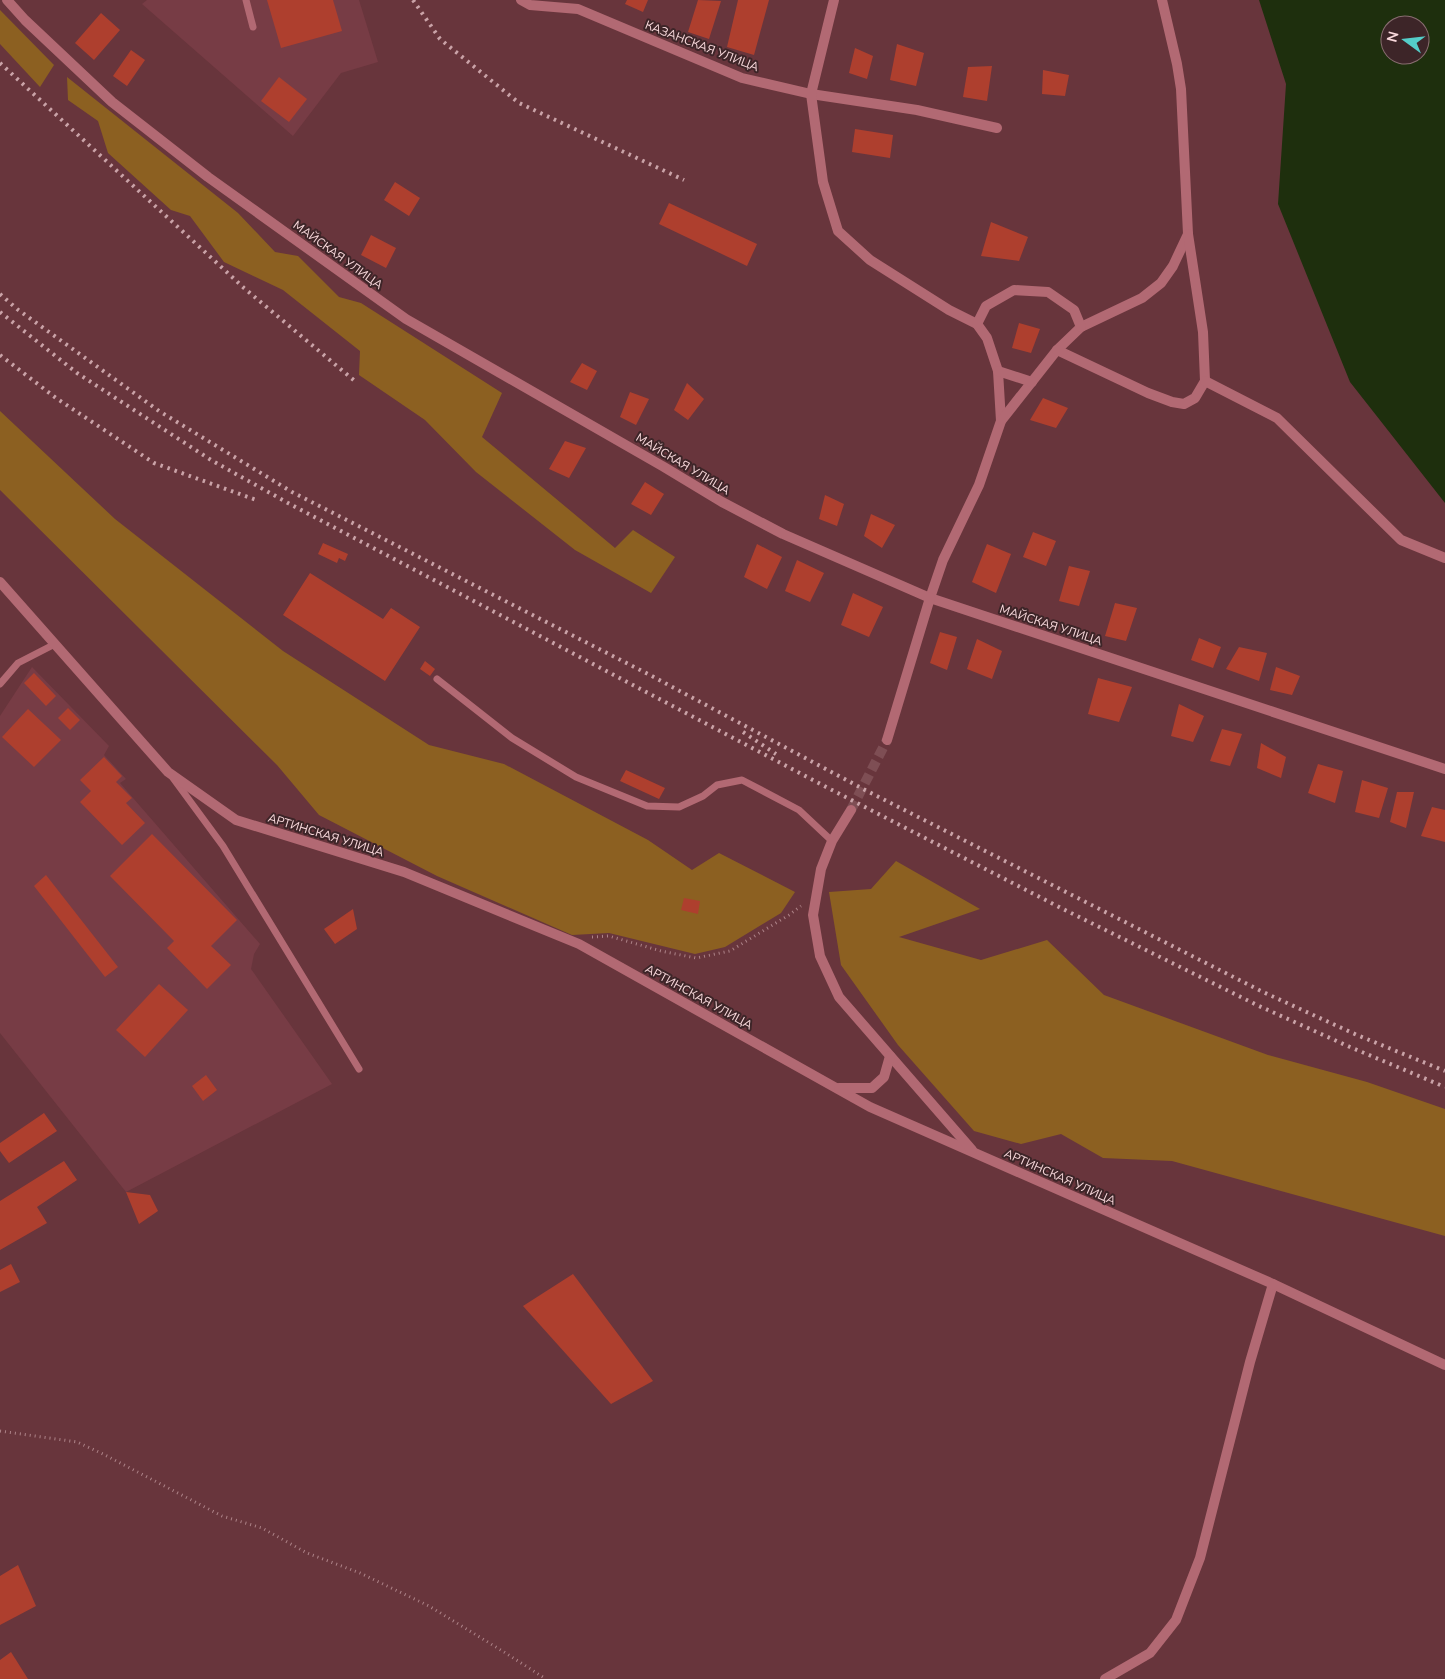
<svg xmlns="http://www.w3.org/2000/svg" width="1445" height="1679" viewBox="0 0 1445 1679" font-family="'Nunito Sans',sans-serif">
	<rect width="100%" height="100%" fill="#68353c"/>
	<!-- built -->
	<g fill="#773c45">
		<path d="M147 0H359L378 62 341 73 293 136 142 4Z"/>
		<path d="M32 667 109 746 104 755 126 779 120 783 260 944 254 954 251 969 332 1084 126 1192 0 1033V716Z"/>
	</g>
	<!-- green -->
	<g fill="#8c6021">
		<path d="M0 10 54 65 40 87 0 44Z"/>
		<path d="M67 77 238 213 275 252 298 256 339 297 361 303 502 393 482 437 615 548 633 530 675 557 651 593 575 550 476 472 425 420 359 375 360 351 283 290 224 262 190 216 171 210 108 153 98 121 68 100Z"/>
		<path d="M0 411 115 519 283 651 429 745 504 764 648 840 692 870 719 853 795 892 781 913 725 947 695 954 609 933 572 935 437 876 319 815 277 765 0 490Z"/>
		<path d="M896 861 980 909 899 937 981 960 1047 940 1104 995 1268 1055 1367 1082 1445 1109V1236L1172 1161 1103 1158 1061 1134 1021 1144 974 1131 898 1045 841 965 829 892 871 889Z"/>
	</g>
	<!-- water -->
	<path fill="#1e2f0d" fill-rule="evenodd" d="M1259 0H1445V503L1350 382 1278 204 1286 84ZM1390 25H1420V55H1390Z"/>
	<!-- building -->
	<g fill="#ae3f2e">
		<path d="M267 0H333L342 31 281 48Z"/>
		<path d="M627 0H648L643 12 625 4Z"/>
		<path d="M698 0 721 1 709 39 688 32Z"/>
		<path d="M738 0H769L754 55 727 47Z"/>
		<path d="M101 13 120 30 94 60 75 43Z"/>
		<path d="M897 44 924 53 916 86 890 80Z"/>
		<path d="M855 48 873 56 867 79 849 73Z"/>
		<path d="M131 50 145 60 127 86 113 76Z"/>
		<path d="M992 66 987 101 963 97 968 67Z"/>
		<path d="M1043 70 1069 75 1065 96 1042 94Z"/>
		<path d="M279 77 307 99 289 122 261 101Z"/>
		<path d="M855 129 893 135 890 158 852 152Z"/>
		<path d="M395 182 420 198 409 216 384 200Z"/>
		<path d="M669 203 757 244 747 266 659 224Z"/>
		<path d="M991 222 1028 237 1019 261 981 256Z"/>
		<path d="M371 235 396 248 386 268 361 255Z"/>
		<path d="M1019 323 1040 329 1031 353 1012 348Z"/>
		<path d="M582 363 597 371 587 390 570 382Z"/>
		<path d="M687 383 704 399 688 420 674 410Z"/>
		<path d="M630 392 649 399 636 425 620 417Z"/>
		<path d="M1043 398 1068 408 1056 428 1030 420Z"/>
		<path d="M565 441 586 448 569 478 549 469Z"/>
		<path d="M645 482 664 494 651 515 631 504Z"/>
		<path d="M825 495 844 504 837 526 819 519Z"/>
		<path d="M871 514 895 525 882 548 864 536Z"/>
		<path d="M1033 532 1056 541 1046 566 1023 557Z"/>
		<path d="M323 543 348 554 345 561 339 558 337 563 318 554Z"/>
		<path d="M757 544 782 557 767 589 744 577Z"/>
		<path d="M987 544 1011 554 996 593 972 582Z"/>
		<path d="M797 560 824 573 810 602 785 591Z"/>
		<path d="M1069 566 1090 571 1079 606 1059 601Z"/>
		<path d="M310 573 383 619 391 608 420 627 385 681 283 615Z"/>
		<path d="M853 593 883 607 869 637 841 625Z"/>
		<path d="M1115 603 1137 608 1126 641 1105 636Z"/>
		<path d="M940 632 957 637 947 670 930 663Z"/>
		<path d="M1199 638 1221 647 1213 668 1191 660Z"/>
		<path d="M977 639 1002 651 992 679 967 669Z"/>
		<path d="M1239 647 1267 653 1259 681 1226 669Z"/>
		<path d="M425 661 435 669 430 676 420 669Z"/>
		<path d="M1276 667 1300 676 1292 695 1270 690Z"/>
		<path d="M34 673 56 696 46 706 24 683Z"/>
		<path d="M1098 678 1132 687 1119 722 1088 714Z"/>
		<path d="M1179 704 1204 716 1193 742 1171 736Z"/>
		<path d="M68 708 80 720 70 730 58 718Z"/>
		<path d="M28 709 61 740 34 767 2 737Z"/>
		<path d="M1222 729 1242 734 1230 766 1210 761Z"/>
		<path d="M1261 743 1286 757 1281 778 1257 768Z"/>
		<path d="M104 757 122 776 116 782 132 798 126 803 145 823 122 845 80 802 91 791 80 780Z"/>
		<path d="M1318 764 1343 771 1335 803 1308 793Z"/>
		<path d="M626 770 665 788 659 799 620 781Z"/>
		<path d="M1362 780 1388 788 1379 818 1355 812Z"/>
		<path d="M1397 792H1414L1406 828 1390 822Z"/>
		<path d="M1432 807 1445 810V842L1421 836Z"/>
		<path d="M152 834 237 920 211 946 231 965 207 989 167 948 174 941 110 876Z"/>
		<path d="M46 875 118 967 105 977 34 886Z"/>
		<path d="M684 898 700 901 698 914 681 910Z"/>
		<path d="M353 909 357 929 335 944 324 929Z"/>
		<path d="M159 984 188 1010 145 1057 116 1030Z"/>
		<path d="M206 1075 217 1090 203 1101 192 1086Z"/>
		<path d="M44 1113 57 1131 9 1163 0 1151V1143Z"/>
		<path d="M64 1161 77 1180 37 1207 47 1223 0 1250V1201Z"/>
		<path d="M126 1192 150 1195 158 1211 139 1224Z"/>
		<path d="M11 1264 20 1282 0 1292V1270Z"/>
		<path d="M573 1274 653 1381 611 1404 523 1306Z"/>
		<path d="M18 1565 36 1606 0 1625V1576Z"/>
		<path d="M11 1652 28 1679H0V1660Z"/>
	</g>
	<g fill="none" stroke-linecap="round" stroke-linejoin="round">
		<!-- tertiary-tunnel -->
		<path stroke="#7e4e54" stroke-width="10" stroke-dasharray="10 5" stroke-linecap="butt" d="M851 810 887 740"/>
		<!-- path -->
		<g stroke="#ae8489" stroke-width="3" stroke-dasharray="1 4" stroke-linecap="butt">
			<path d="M592 937 609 936 661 951 696 958 730 951 789 915 801 906"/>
			<path d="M0 1431 77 1442 103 1454 222 1516 262 1528 307 1553 360 1573 429 1606 504 1652 546 1679"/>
		</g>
		<!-- service -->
		<g stroke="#b26973" stroke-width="7">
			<path d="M246 0 253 27"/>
			<path d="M437 679 512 738 576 777 647 806 679 807 703 796 717 785 742 780 799 810 832 841"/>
			<path d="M0 684 18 663 55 644"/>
			<path d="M173 778 223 846 359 1069"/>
		</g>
		<!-- minor -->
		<g stroke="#b26973" stroke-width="10">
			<path d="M521 0 530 5 578 9 742 78 811 94 917 110 997 128"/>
			<path d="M834 0 811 94 823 182 838 231 870 260 949 310 977 324 987 338 998 371 1001 421"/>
			<path d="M1162 0 1177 64 1181 89 1188 234 1173 266 1161 283 1142 298 1081 327 1057 350 1001 421 979 485 943 560 930 598 1445 769"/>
			<path d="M977 324 986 306 1014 290 1048 292 1074 310 1081 327"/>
			<path d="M1057 350 1148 393 1172 402 1184 404 1195 398 1205 381 1203 332 1188 234"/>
			<path d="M998 371 1032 382"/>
			<path d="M1205 381 1277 418 1401 540 1445 558"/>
			<path d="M1105 1679 1150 1653 1176 1620 1200 1558 1250 1362 1273 1284"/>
		</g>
		<!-- tertiary -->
		<g stroke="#b26973" stroke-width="10">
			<path d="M7 0 25 20 112 102 208 177 406 319 664 467 722 502 783 534 930 598 887 740"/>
			<path d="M0 582 168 772 236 820 404 872 579 944 870 1107 1273 1284 1445 1365"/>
			<path d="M851 810 832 841 821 869 813 915 820 956 839 997 972 1150"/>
			<path d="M839 1088H872L884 1077 890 1056"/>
		</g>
		<!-- rail -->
		<g stroke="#caa3a8" stroke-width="4" stroke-dasharray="2.5 5" stroke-linecap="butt">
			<path d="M413 0 440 39 519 103 684 180"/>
			<path d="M0 63 244 288 356 382"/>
			<path d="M0 294 17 309 159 411 292 492 648 674 867 791 1263 992 1357 1035 1445 1071"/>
			<path d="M0 312 77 373 211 460 288 503 830 789 1063 909 1259 1006 1350 1047 1445 1087"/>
			<path d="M0 355 56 398 154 463 259 501"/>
			<path d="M743 732 776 754"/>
		</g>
	</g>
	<g text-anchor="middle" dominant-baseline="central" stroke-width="4" stroke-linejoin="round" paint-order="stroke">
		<!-- street labels -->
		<g font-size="12" fill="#f9d9dc" stroke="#3d2528">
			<text transform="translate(702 46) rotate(21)">КАЗАНСКАЯ УЛИЦА</text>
			<text transform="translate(338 255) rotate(36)">МАЙСКАЯ УЛИЦА</text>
			<text transform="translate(683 464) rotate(31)">МАЙСКАЯ УЛИЦА</text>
			<text transform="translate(1051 625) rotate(18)">МАЙСКАЯ УЛИЦА</text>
			<text transform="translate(326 835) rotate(17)">АРТИНСКАЯ УЛИЦА</text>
			<text transform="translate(699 997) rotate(29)">АРТИНСКАЯ УЛИЦА</text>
			<text transform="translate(1060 1177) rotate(24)">АРТИНСКАЯ УЛИЦА</text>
		</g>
	</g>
	<!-- north arrow -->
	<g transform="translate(1405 40) rotate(285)"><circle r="24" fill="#3d2528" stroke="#886d70"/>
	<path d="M0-4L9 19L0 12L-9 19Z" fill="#54cdc8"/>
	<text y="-8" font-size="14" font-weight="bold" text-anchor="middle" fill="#f9d9dc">N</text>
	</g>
</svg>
